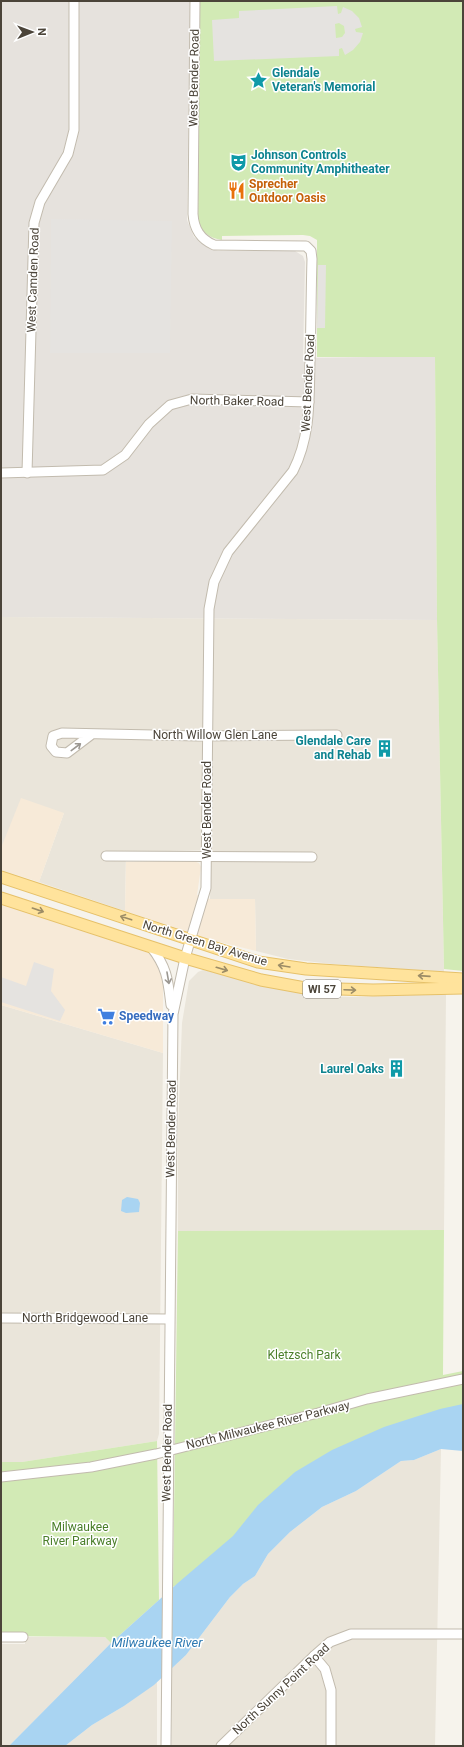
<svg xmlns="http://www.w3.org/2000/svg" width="464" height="1747" viewBox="0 0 464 1747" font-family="Roboto,sans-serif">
	<rect width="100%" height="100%" fill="#f6f3ec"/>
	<!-- residential -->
	<g fill="#eae5da">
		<path d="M1 617 437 620 444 972 332 964 288 959 256 951 255 899H210L211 850 126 852 125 911 39 882 64 813 1 848Z"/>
		<path d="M203 970 285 990 320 996 350 997 446 994 444 1230 178 1231V1131L182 1023 189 981 198 972Z"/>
		<path d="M1 1005 163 1053 159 1434 157 1441 22 1462H1Z"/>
		<path d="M441 1449 435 1746H172V1668L186 1655 230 1597 243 1584 255 1576 268 1554 290 1532 322 1507 356 1491 401 1461 414 1460Z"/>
		<path d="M25 1637H105L111 1643 9 1746H1V1644H25Z"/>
		<path d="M157 1682V1746H65L92 1725 124 1706Z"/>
	</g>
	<!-- commercial -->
	<g fill="#f7ead8">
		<path d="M21 798 64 813 39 882 1 870V848Z"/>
		<path d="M191 860 199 863 201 867 197 895 210 899H255L256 951 216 941 125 911 126 862Z"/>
		<path d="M1 901 142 949 153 956 159 965 163 982V1053L1 1005Z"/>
	</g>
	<!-- industrial -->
	<path fill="#e6e2dd" d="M1 1H190L187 220 194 237 210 249 218 251H295L303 256 305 262 303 358 435 356 437 620 1 617Z"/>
	<!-- green -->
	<g fill="#d2eab5">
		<path d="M200 1H463V971L444 969 437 620 435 357H317V240L310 236 303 235 222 236V240C209 238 200 232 198 218Z"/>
		<path d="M444 1230 443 1375 463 1371V1429L436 1432 173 1587 178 1231Z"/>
		<path d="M157 1441 159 1600 111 1643 105 1637 1 1636V1462H22Z"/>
	</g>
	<!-- parking -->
	<g fill="#e5e3e0" fill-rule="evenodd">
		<path d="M337 6 338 14 341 13 343 7 352 11 359 18 362 27 355 29 356 32 363 33 360 42 353 50 345 55 342 48 339 49V56L214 61 212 20 239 18V11ZM339 23 344 26 345 33 342 37 336 38 335 24Z"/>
		<path d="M51 219 172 221 170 353H50Z"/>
		<path d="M318 265H326L325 328H317Z"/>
		<path d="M34 962 54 969 51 991 65 1010 60 1021 1 1002V977L26 986Z"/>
	</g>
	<!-- water -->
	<g fill="#a9d4f2">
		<path d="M127 1197 138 1199 140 1203 139 1212 126 1213 121 1211 122 1200Z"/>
		<path d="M463 1404V1451L441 1449 414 1460 401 1461 356 1491 322 1507 290 1532 268 1554 255 1576 243 1584 230 1597 186 1655 154 1685 124 1706 92 1725 65 1746H9L111 1643 179 1582 233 1536 258 1505 295 1472 332 1450 384 1427 440 1409Z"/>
	</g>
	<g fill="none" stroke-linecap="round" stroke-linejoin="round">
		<defs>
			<g id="minor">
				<path d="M1 473 103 470 125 455 149 424 170 405 192 399 309 402"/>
				<path d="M27 473 34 223 40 202 68 154 74 130V1"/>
				<path d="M92 734 67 753 56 752 51 746 53 736 62 733 199 736 337 735"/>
				<path d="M106 856 312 857"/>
				<path d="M151 947C167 967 168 980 171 1005"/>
				<path d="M1 1318 169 1319"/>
				<path d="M1 1477 91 1467 156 1454 318 1413 367 1399 463 1379"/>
				<path d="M1 1637H23"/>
				<path d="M314 1656 325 1669 331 1690V1746"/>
				<path d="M166 1746 173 1014 185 958 206 888 209 609 214 582 228 552 293 471C311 436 309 399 310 360 311 327 311 293 312 259L311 251 306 246 214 245C200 239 194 229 193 214L195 1"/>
				<path d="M221 1746 314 1656 330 1642 351 1634H463"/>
			</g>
			<g id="major">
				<path d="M1 877 258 962 306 969 463 979"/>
				<path d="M1 898 185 958 261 980 305 988 373 990 463 988"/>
			</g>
		</defs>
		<!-- minor casing -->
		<use href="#minor" stroke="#c2bbae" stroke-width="11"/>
		<!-- major casing -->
		<use href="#major" stroke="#e6c16a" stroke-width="13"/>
		<!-- minor -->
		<use href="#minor" stroke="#fff" stroke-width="9"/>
		<!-- major -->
		<use href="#major" stroke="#ffe39c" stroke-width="11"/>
	</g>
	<!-- one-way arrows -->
	<defs><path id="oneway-shaft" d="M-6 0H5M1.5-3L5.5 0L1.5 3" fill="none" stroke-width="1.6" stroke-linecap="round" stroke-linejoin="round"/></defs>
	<g stroke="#9c9892">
		<use href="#oneway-shaft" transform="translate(76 747) rotate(-37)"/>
		<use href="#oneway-shaft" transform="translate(168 978) rotate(80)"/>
	</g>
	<g stroke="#9c8c66">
		<use href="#oneway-shaft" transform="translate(38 910) rotate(19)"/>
		<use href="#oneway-shaft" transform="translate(126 918) rotate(-162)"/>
		<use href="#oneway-shaft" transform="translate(284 966) rotate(-171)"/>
		<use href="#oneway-shaft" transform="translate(222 969) rotate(16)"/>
		<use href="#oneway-shaft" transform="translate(424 976) rotate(-176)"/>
		<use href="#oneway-shaft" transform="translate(350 990) rotate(2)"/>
	</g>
	<!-- icons -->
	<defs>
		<symbol id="sight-bare" viewBox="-9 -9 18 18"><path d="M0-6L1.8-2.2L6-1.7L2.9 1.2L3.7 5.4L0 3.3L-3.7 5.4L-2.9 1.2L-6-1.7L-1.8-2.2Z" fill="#0f9aa8" stroke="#fff" stroke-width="2.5" paint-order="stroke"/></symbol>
		<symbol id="theatre-bare" viewBox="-9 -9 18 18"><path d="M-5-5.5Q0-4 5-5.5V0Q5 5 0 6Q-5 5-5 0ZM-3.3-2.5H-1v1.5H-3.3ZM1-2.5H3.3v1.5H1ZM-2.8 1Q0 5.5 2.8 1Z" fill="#0f9aa8" stroke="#fff" stroke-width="2.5" paint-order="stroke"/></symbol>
		<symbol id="restaurant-bare" viewBox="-9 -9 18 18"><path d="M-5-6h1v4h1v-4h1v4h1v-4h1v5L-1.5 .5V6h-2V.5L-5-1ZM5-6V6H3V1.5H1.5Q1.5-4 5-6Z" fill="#e8710a" stroke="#fff" stroke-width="2.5" paint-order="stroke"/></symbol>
		<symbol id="building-bare" viewBox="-9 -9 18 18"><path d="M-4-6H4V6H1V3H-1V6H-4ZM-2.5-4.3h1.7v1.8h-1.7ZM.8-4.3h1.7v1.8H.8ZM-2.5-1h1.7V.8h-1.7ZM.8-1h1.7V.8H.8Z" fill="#0f9aa8" stroke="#fff" stroke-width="2.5" paint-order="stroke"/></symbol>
		<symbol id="supermarket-bare" viewBox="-9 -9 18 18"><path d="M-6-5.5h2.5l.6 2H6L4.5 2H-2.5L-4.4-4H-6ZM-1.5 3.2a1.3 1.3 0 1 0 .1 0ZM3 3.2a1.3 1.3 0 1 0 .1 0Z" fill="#3f7fe0" stroke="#fff" stroke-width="2.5" paint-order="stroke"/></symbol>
	</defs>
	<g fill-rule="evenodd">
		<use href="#sight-bare" x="246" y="68" width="25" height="25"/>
		<use href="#theatre-bare" x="226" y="150" width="25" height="25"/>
		<use href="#restaurant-bare" x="224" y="178" width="25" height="25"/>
		<use href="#building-bare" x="372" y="736" width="25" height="25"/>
		<use href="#supermarket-bare" x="94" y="1004" width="25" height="25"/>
		<use href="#building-bare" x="384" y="1056" width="25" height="25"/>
	</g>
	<g text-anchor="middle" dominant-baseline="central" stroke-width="3" stroke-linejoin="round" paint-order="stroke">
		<!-- shield labels -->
		<rect fill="#fff" stroke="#817c74" stroke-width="1" x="303" y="980" width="38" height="18" rx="3"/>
		<g font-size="11" font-weight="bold" fill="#4b4439">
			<text x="322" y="989">WI 57</text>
		</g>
		<!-- culture labels -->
		<g font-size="12" font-weight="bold" fill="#0d838f" stroke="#fff" text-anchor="start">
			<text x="272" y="73">Glendale<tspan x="272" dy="14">Veteran's Memorial</tspan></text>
			<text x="251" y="155">Johnson Controls<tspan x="251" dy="14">Community Amphitheater</tspan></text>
			<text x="371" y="741" text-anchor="end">Glendale Care<tspan x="371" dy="14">and Rehab</tspan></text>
			<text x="384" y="1069" text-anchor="end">Laurel Oaks</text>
		</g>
		<!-- street labels -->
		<g font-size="12" fill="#4b4439" stroke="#fff">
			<text transform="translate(194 78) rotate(-89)">West Bender Road</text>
			<text transform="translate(33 280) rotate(-88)">West Camden Road</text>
			<text transform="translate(308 383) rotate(-87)">West Bender Road</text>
			<text transform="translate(237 401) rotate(1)">North Baker Road</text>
			<text x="215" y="735">North Willow Glen Lane</text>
			<text transform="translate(207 810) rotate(-90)">West Bender Road</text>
			<text transform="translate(205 943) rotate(17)">North Green Bay Avenue</text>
			<text transform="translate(171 1129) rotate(-89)">West Bender Road</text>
			<text x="85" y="1318">North Bridgewood Lane</text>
			<text transform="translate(268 1425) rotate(-14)">North Milwaukee River Parkway</text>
			<text transform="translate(167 1453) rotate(-89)">West Bender Road</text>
			<text transform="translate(281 1689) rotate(-43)">North Sunny Point Road</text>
		</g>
		<!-- food labels -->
		<g font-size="12" font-weight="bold" fill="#c56008" stroke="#fff" text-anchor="start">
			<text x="249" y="184">Sprecher<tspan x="249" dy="14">Outdoor Oasis</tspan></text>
		</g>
		<!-- shop labels -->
		<g font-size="12" font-weight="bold" fill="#366cbe" stroke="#fff" text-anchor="start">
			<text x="119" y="1016">Speedway</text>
		</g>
		<!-- park labels -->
		<g font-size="12" fill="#4a7f2a" stroke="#fff">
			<text x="304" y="1355">Kletzsch Park</text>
			<text x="80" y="1527">Milwaukee<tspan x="80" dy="14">River Parkway</tspan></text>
		</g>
		<!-- water labels -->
		<g font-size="13" font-style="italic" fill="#2e7ab2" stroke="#fff">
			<text x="157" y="1642">Milwaukee River</text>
		</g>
	</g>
	<!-- border -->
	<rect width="464" height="1747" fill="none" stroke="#4b4439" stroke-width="4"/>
	<!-- north arrow -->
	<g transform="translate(32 32) rotate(89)" stroke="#ffffff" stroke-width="3" paint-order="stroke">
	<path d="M0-3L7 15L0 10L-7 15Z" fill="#4b4439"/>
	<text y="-6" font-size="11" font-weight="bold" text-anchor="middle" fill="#4b4439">N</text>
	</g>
</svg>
